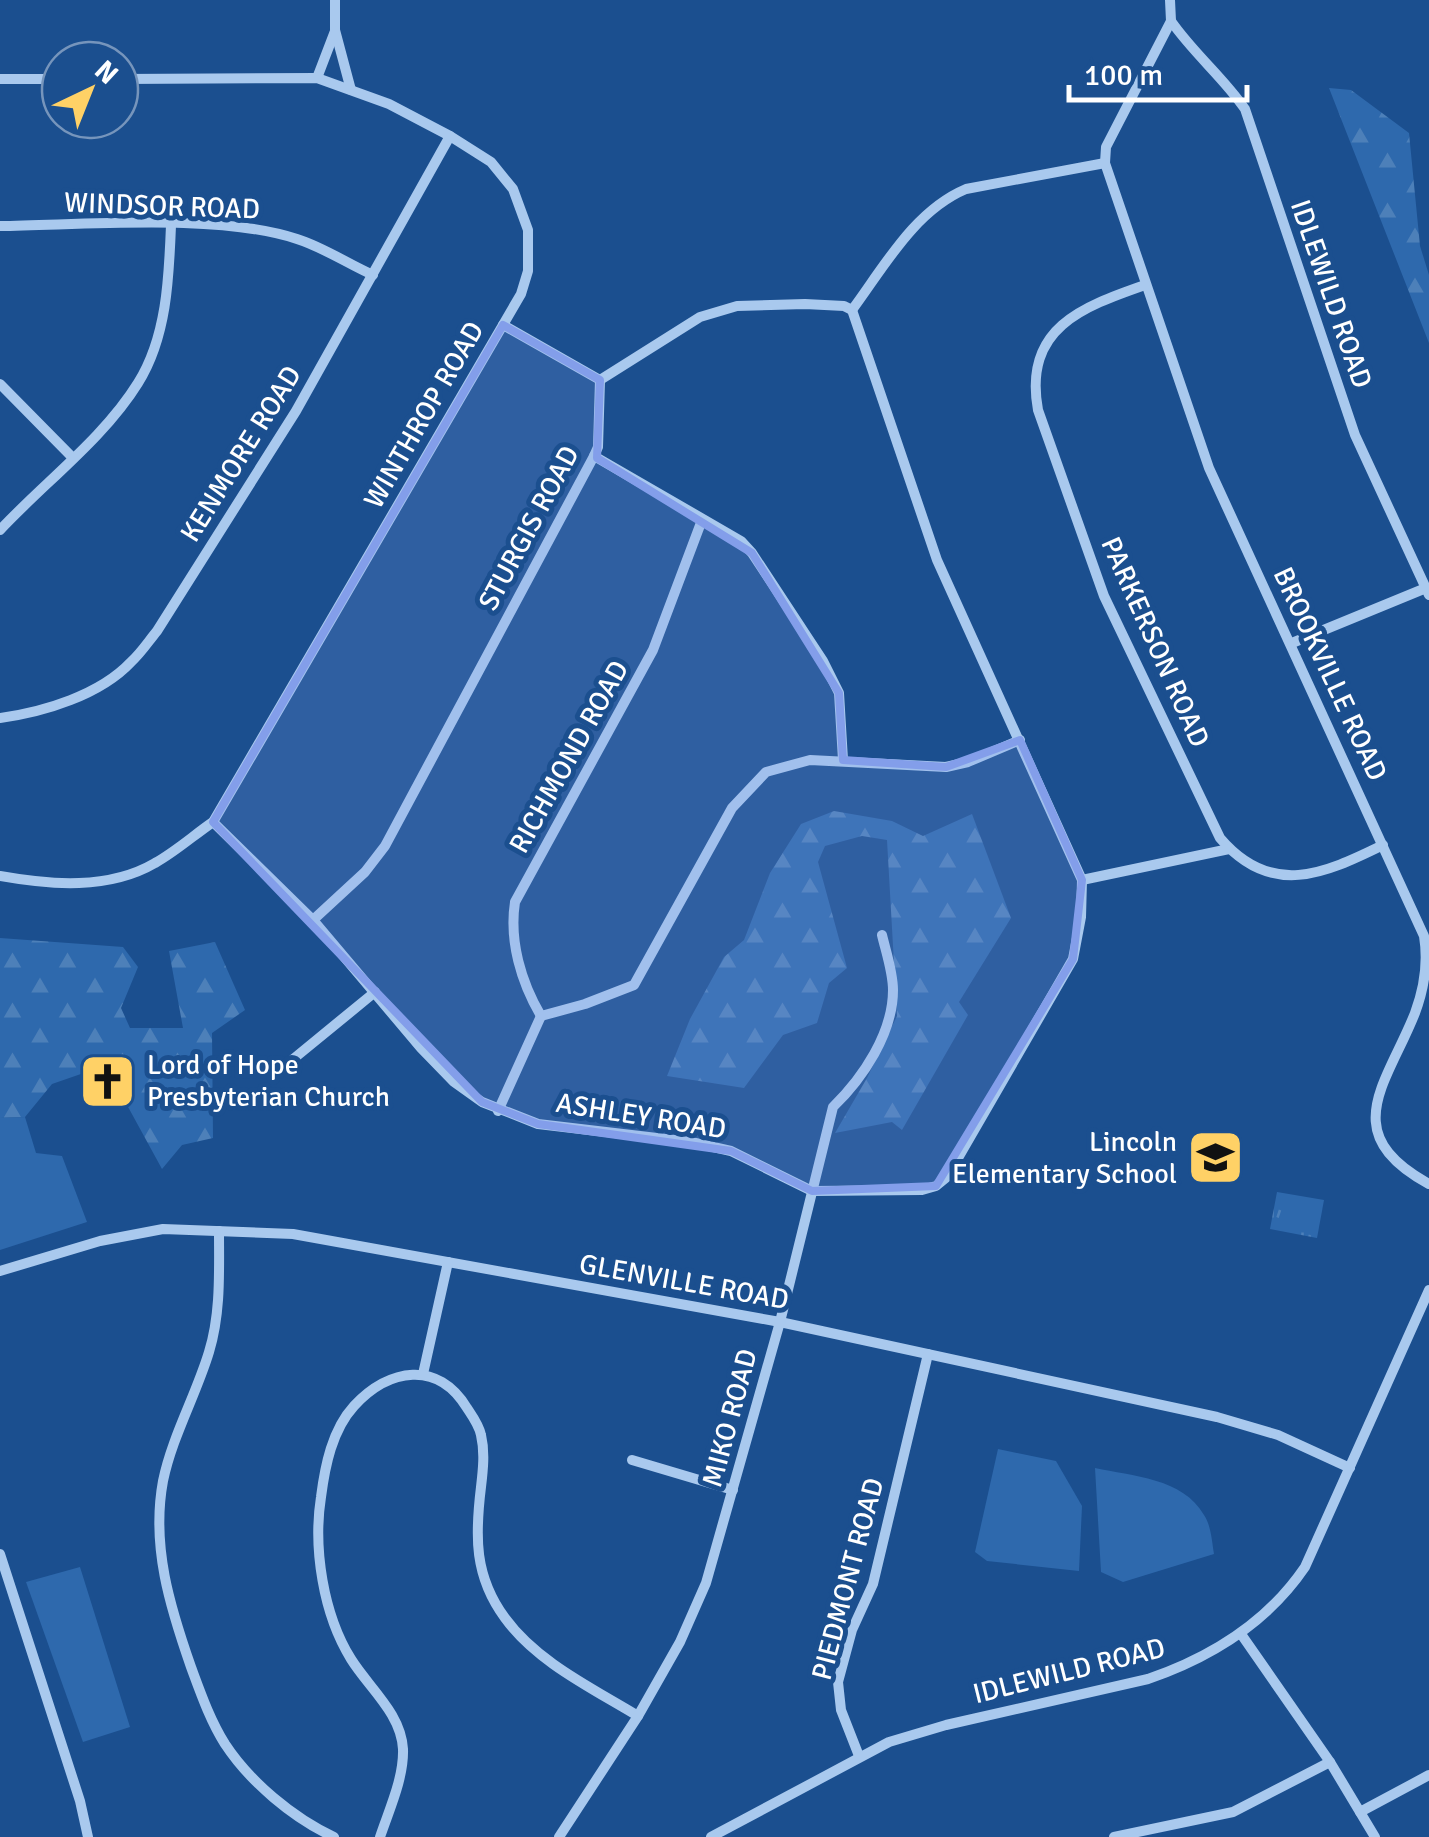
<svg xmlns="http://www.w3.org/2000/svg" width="1429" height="1837" viewBox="0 0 1429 1837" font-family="Signika,sans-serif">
	<defs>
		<pattern id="forest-firs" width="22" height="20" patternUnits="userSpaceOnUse" patternTransform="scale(2.5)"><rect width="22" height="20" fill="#2e69ad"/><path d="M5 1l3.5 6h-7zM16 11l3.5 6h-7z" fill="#4d80b9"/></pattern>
		<pattern id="park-tufts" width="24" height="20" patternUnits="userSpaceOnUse" patternTransform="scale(2.5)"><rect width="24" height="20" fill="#2e69ad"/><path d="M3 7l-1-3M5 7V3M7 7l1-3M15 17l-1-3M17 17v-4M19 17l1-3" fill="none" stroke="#4d80b9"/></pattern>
	</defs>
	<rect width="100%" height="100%" fill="#1b4f8f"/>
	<!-- grass -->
	<g fill="#2e69ad">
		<path d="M25 1117 36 1153 62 1156 87 1222 0 1250V1118Z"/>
		<path d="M998 1449 1056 1461 1082 1506 1079 1571 987 1561 975 1552Z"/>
		<path d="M1095 1468C1132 1476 1183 1478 1204 1515 1211 1525 1212 1542 1214 1554L1123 1582 1101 1572Z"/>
		<path d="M80 1567 130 1727 83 1742 26 1582Z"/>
	</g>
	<!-- forest -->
	<g fill="url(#forest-firs)">
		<path d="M1329 88 1351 90 1409 133 1420 246 1429 275V343Z"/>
		<path d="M834 811 892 821 923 836 972 814 1011 918 959 1002 968 1015 902 1130 892 1122 835 1133 867 1078 897 1016 887 840 862 836 825 846 818 862 847 968 829 983 817 1023 783 1035 744 1088 667 1076 690 1019 724 957 744 940 770 873 801 824Z"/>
		<path d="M0 938 123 947 138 967 121 1008 130 1028H183L169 951 215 942 245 1010 212 1033 213 1138 182 1145 162 1169 121 1094 101 1067 52 1084 25 1117 0 1118Z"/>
	</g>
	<!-- park -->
	<path fill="url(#park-tufts)" d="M1277 1192 1324 1200 1317 1238 1270 1229Z"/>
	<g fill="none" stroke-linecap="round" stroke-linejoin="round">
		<!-- street -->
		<g stroke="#a9c9ee" stroke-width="10">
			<path d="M335 0V30L351 90"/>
			<path d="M1170 0 1171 21 1106 147 1105 163 1209 468 1424 936C1428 961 1424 989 1415 1013 1387 1084 1336 1133 1429 1184"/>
			<path d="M1171 21C1194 54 1223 77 1245 109L1355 435 1429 595"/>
			<path d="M317 78 335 31"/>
			<path d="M0 79H60"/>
			<path d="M0 226C85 225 218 213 297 239 323 247 348 264 373 275"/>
			<path d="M1145 285C1082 307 1023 328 1038 410L1104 596 1220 838C1271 898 1324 874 1383 845"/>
			<path d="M852 310C884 267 914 211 966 189L1105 163"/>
			<path d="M503 325 600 380"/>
			<path d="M600 380 700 317 737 306 805 304 844 306 852 310"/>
			<path d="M0 384 72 457"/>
			<path d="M594 456 741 541 752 553 823 661 839 693 843 760"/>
			<path d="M0 530C45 482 104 438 138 383 167 337 169 277 171 225"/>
			<path d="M1292 643 1426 588"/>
			<path d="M0 718C44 712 100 695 131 662 141 653 148 642 157 631L296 411 450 136"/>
			<path d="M213 822 313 920 421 1048 454 1082 482 1102 538 1124 691 1142 731 1151 812 1191 922 1190 936 1186 947 1177 1073 959 1081 917 1082 880 937 560 852 310"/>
			<path d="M0 876C50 885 109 890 155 863 175 852 194 835 213 822L521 294 528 271V230L513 189 491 162 450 136 389 104 317 78 120 79"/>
			<path d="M1082 880 1229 849"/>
			<path d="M313 920 365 872 385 846 594 456 598 447 600 380"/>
			<path d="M541 1016 585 1004 634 985 732 808 766 772 810 760 946 767 968 762 1020 740"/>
			<path d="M541 1016C521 982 509 941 515 902L653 650 702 520"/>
			<path d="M292 1060 375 992"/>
			<path d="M498 1111 541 1016"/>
			<path d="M219 1231C219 1271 221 1313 209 1352 196 1395 172 1437 163 1481 151 1546 170 1607 191 1667 201 1694 210 1720 225 1744 250 1782 293 1818 334 1837"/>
			<path d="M0 1271 100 1241 163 1229 293 1234 780 1322 1217 1417 1278 1435 1350 1468"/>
			<path d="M423 1374 448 1262"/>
			<path d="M632 1460 733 1490"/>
			<path d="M0 1554 80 1801 88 1837"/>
			<path d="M1241 1634 1330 1762 1375 1837"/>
			<path d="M859 1756 841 1710 838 1682 852 1630 873 1584 928 1354"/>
			<path d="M1360 1812 1429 1775"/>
			<path d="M380 1837C389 1810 404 1778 403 1749 401 1713 369 1688 351 1659 323 1614 313 1548 321 1497 325 1466 332 1430 354 1406 389 1368 438 1360 467 1408 473 1417 479 1425 481 1435 485 1452 483 1470 481 1487 475 1536 474 1576 505 1618 537 1662 592 1688 638 1716"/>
			<path d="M559 1837 638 1716 680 1642 706 1583 780 1322 833 1107C863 1078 893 1033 893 990 893 972 886 952 882 935"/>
			<path d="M711 1837 889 1742 946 1725 1148 1679C1212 1657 1267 1623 1305 1567L1429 1290"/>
			<path d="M1114 1837 1233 1812 1330 1762"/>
		</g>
	</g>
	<!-- marked area -->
	<path fill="#839eea" fill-opacity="0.2" stroke="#839eea" stroke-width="8" stroke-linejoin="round" d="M503 325 600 380 597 458 752 553 839 693 843 760 946 767 1020 740 1082 880 1073 959 936 1186 812 1191 731 1151 538 1124 482 1102 213 822Z"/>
	<!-- icons -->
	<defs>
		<symbol id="church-square" viewBox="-11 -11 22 22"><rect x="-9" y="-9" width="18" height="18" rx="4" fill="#ffd166" stroke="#1b4f8f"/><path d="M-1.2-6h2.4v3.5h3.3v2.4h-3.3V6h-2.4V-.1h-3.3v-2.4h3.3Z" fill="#111"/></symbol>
		<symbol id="school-square" viewBox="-11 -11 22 22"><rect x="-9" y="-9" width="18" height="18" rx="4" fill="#ffd166" stroke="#1b4f8f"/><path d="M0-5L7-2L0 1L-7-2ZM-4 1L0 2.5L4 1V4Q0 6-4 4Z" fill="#111"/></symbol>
	</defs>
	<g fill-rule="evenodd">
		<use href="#church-square" x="76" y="1050" width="63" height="63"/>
		<use href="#school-square" x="1184" y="1126" width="63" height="63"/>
	</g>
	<g text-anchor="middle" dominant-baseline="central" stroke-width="10" stroke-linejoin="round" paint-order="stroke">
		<!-- street labels -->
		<g font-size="28" fill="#fff" stroke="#1b4f8f">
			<text transform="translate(162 206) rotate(2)">WINDSOR ROAD</text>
			<text transform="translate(1331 294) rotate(71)">IDLEWILD ROAD</text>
			<text transform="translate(424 415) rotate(-60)">WINTHROP ROAD</text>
			<text transform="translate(241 454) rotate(-58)">KENMORE ROAD</text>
			<text transform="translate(529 528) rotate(-62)">STURGIS ROAD</text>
			<text transform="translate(1155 642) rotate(66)">PARKERSON ROAD</text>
			<text transform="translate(1330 674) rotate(65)">BROOKVILLE ROAD</text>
			<text transform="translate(569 757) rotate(-61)">RICHMOND ROAD</text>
			<text transform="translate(641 1116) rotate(9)">ASHLEY ROAD</text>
			<text transform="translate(684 1282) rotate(10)">GLENVILLE ROAD</text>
			<text transform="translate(730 1418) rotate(-75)">MIKO ROAD</text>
			<text transform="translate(848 1579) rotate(-75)">PIEDMONT ROAD</text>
			<text transform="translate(1069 1671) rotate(-14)">IDLEWILD ROAD</text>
		</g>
		<!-- poi labels -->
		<g font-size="28" fill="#fff" stroke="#1b4f8f" text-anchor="start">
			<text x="147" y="1065">Lord of Hope<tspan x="147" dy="32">Presbyterian Church</tspan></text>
			<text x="1177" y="1142" text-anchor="end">Lincoln<tspan x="1177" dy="32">Elementary School</tspan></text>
		</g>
	</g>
	<!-- north arrow -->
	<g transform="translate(90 90) rotate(43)"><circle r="48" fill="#1b4f8f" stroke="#7695bc" stroke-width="2.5"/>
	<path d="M0-8L18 38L0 25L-18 38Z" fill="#ffd166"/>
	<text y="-15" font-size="28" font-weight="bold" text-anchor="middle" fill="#ffffff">N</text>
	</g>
	<!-- scale -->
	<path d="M1069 85v15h178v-15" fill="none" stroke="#ffffff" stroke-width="5"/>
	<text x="1084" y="85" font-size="30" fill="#ffffff" stroke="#1b4f8f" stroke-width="8" paint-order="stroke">100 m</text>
</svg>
